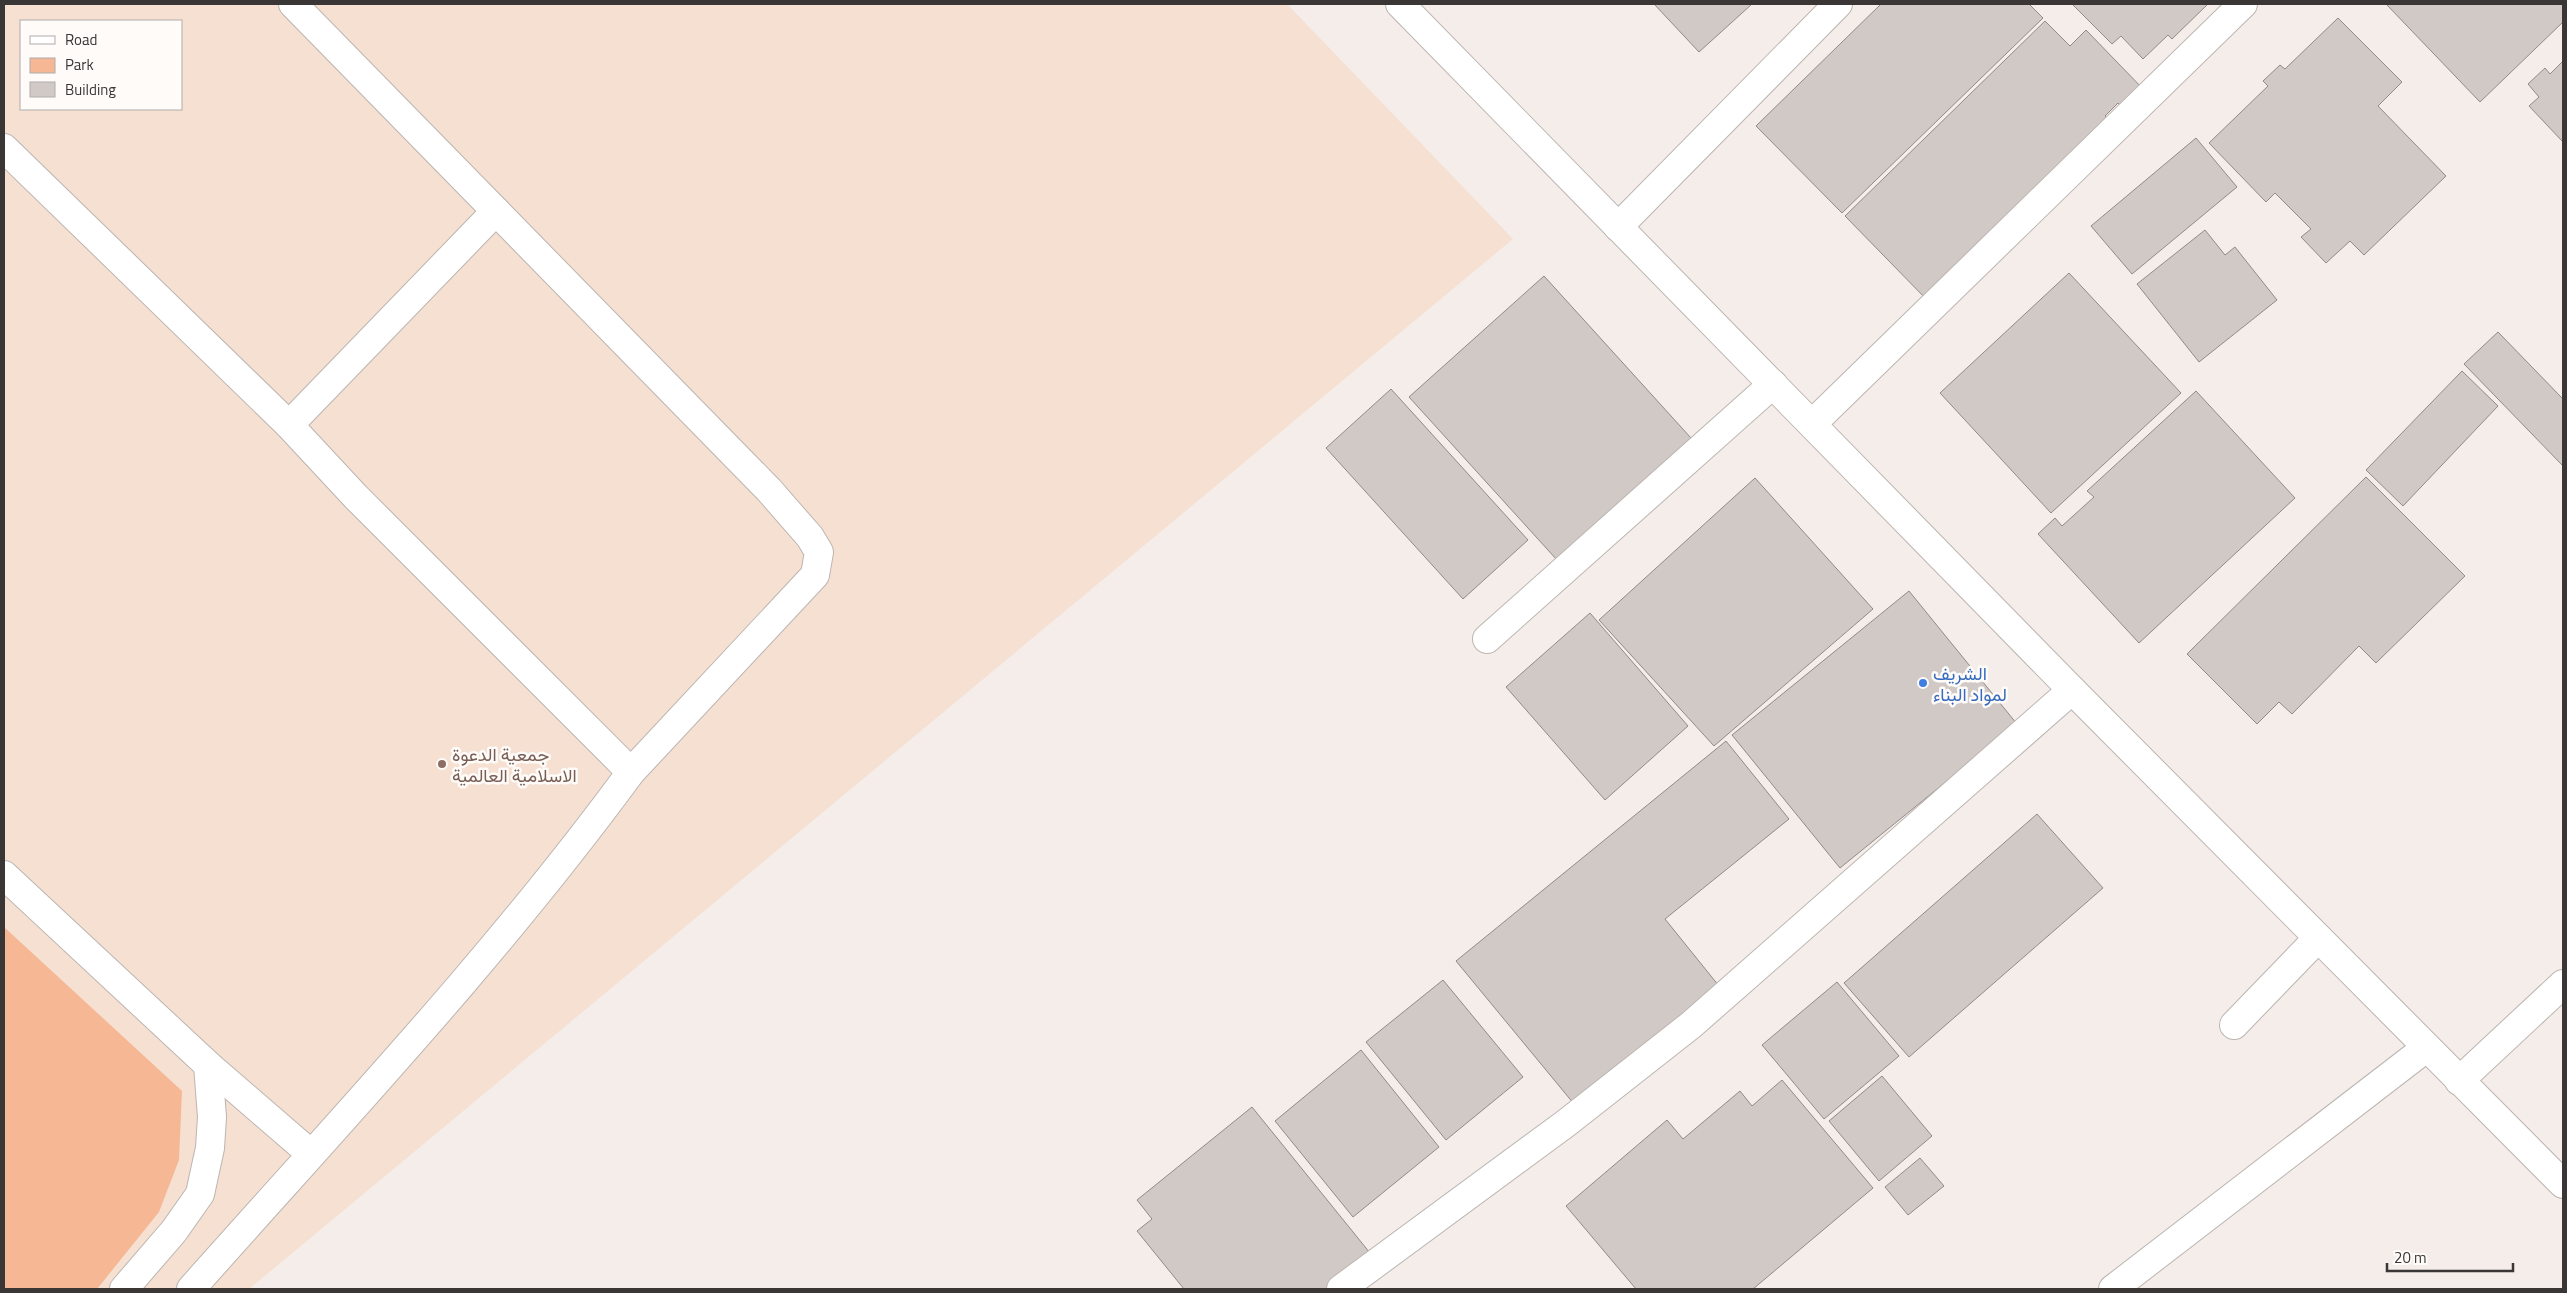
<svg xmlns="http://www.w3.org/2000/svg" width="2567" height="1293" viewBox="0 0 2567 1293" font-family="'Titillium Web',Vazirmatn,sans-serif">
	<rect width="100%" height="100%" fill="#f4ede9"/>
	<!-- education -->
	<path fill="#f5e0d2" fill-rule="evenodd" d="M4 4H1287L1513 239 249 1289H4ZM21 21H181V109H21Z"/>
	<!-- green -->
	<path fill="#f6b795" d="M4 927 182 1091 179 1160 159 1212 97 1289H4Z"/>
	<!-- building -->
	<g fill="#d0c9c5" stroke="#918a87">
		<path d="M1654 4H1752L1699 52Z"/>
		<path d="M1881 4H2029L2043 18 1842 213 1756 126Z"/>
		<path d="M2072 4H2208L2172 39 2168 35 2143 59 2121 36 2112 44Z"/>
		<path d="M2386 4H2563V22L2480 102Z"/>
		<path d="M2338 18 2402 82 2378 106 2446 176 2364 255 2350 241 2326 263 2301 237 2311 229 2275 193 2266 202 2209 143 2268 86 2263 81 2280 65 2285 69Z"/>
		<path d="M2045 21 2070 46 2086 30 2146 92 2126 112 2118 103 2105 116 2113 124 1930 303 1845 216Z"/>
		<path d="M2563 61V142L2529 106 2539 97 2528 84 2545 68 2550 74Z"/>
		<path d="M2196 138 2237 187 2132 274 2091 226Z"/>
		<path d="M2205 230 2225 255 2235 247 2277 300 2199 362 2137 284Z"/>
		<path d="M2069 273 2181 393 2051 513 1940 393Z"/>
		<path d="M1544 276 1691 438 1557 560 1409 397Z"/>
		<path d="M2498 332 2563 399V466L2464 364Z"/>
		<path d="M2462 371 2498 406 2403 506 2366 470Z"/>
		<path d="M1391 389 1528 540 1463 599 1326 448Z"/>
		<path d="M2196 391 2295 498 2139 643 2038 534 2055 518 2062 526 2094 497 2087 491Z"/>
		<path d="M2366 477 2465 576 2376 663 2359 646 2292 714 2279 702 2257 724 2187 654Z"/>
		<path d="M1755 478 1873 609 1714 746 1599 620Z"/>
		<path d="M1909 591 2017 724 1840 868 1732 735Z"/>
		<path d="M1590 613 1688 726 1605 800 1506 687Z"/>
		<path d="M1726 741 1789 819 1665 919 1719 986 1574 1104 1456 961Z"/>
		<path d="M2037 814 2103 888 1909 1057 1844 983Z"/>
		<path d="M1443 980 1523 1077 1446 1140 1366 1042Z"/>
		<path d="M1837 982 1899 1056 1824 1119 1762 1045Z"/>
		<path d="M1361 1050 1439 1147 1353 1217 1275 1121Z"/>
		<path d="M1882 1076 1932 1136 1879 1181 1829 1121Z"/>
		<path d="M1782 1080 1873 1188 1753 1289H1636L1566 1206 1667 1120 1683 1139 1740 1091 1752 1106Z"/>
		<path d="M1252 1107 1370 1253 1326 1289H1184L1137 1231 1152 1219 1137 1200Z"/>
		<path d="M1920 1158 1944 1186 1908 1215 1885 1187Z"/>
	</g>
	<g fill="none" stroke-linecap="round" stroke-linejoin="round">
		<defs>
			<g id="minor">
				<path d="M293 4 769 490 810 537 819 552 815 575 631 772"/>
				<path d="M1400 4 2072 690 2563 1184"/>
				<path d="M4 148 289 425 356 497 631 772C497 955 341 1120 191 1289"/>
				<path d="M1618 227 1838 4"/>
				<path d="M1812 424 2243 4"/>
				<path d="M289 425 496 211"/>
				<path d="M1487 639 1773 384"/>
				<path d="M4 875 208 1065 311 1154"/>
				<path d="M2234 1025 2318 938"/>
				<path d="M2459 1081 2563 984"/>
				<path d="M124 1289 174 1231 200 1194 210 1148 212 1117 208 1065"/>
				<path d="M1341 1289 1565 1124 1691 1025 2072 690"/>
				<path d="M2113 1289 2426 1048"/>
			</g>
		</defs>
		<!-- minor casing -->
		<use href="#minor" stroke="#bcb5b1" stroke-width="30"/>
		<!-- minor -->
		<use href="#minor" stroke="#fff" stroke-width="28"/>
	</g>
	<!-- markers -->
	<circle fill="#3f7fe0" stroke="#fefbf9" stroke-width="2" cx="1923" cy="683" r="5"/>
	<circle fill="#8d6e63" stroke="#fefbf9" stroke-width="2" cx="442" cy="764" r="5"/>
	<g text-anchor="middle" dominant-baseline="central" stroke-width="5" stroke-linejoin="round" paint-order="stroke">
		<!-- shop labels -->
		<g font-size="18" fill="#366cbe" stroke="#fefbf9" text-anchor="start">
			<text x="1933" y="673">الشريف<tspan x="1933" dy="21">لمواد البناء</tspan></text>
		</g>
		<!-- education labels -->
		<g font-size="18" fill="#785e54" stroke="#fefbf9" text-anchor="start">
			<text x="452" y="754">جمعية الدعوة<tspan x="452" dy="21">الاسلامية العالمية</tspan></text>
		</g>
	</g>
	<!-- border -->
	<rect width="2567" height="1293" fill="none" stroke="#393635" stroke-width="10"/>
	<!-- legend -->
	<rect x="20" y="20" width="162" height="90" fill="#fefbf9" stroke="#afacab"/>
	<rect x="30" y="36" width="25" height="8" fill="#ffffff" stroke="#afacab"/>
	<text x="65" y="45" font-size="15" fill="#393635">Road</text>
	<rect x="30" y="58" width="25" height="15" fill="#f6b795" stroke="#afacab"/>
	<text x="65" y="70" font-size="15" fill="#393635">Park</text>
	<rect x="30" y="82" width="25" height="15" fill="#d0c9c5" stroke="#afacab"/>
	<text x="65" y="95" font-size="15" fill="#393635">Building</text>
	<!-- scale -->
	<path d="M2387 1263v8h126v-8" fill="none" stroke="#393635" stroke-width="2.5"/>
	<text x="2394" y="1263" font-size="15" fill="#393635" stroke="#fefbf9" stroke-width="4" paint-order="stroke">20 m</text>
</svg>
